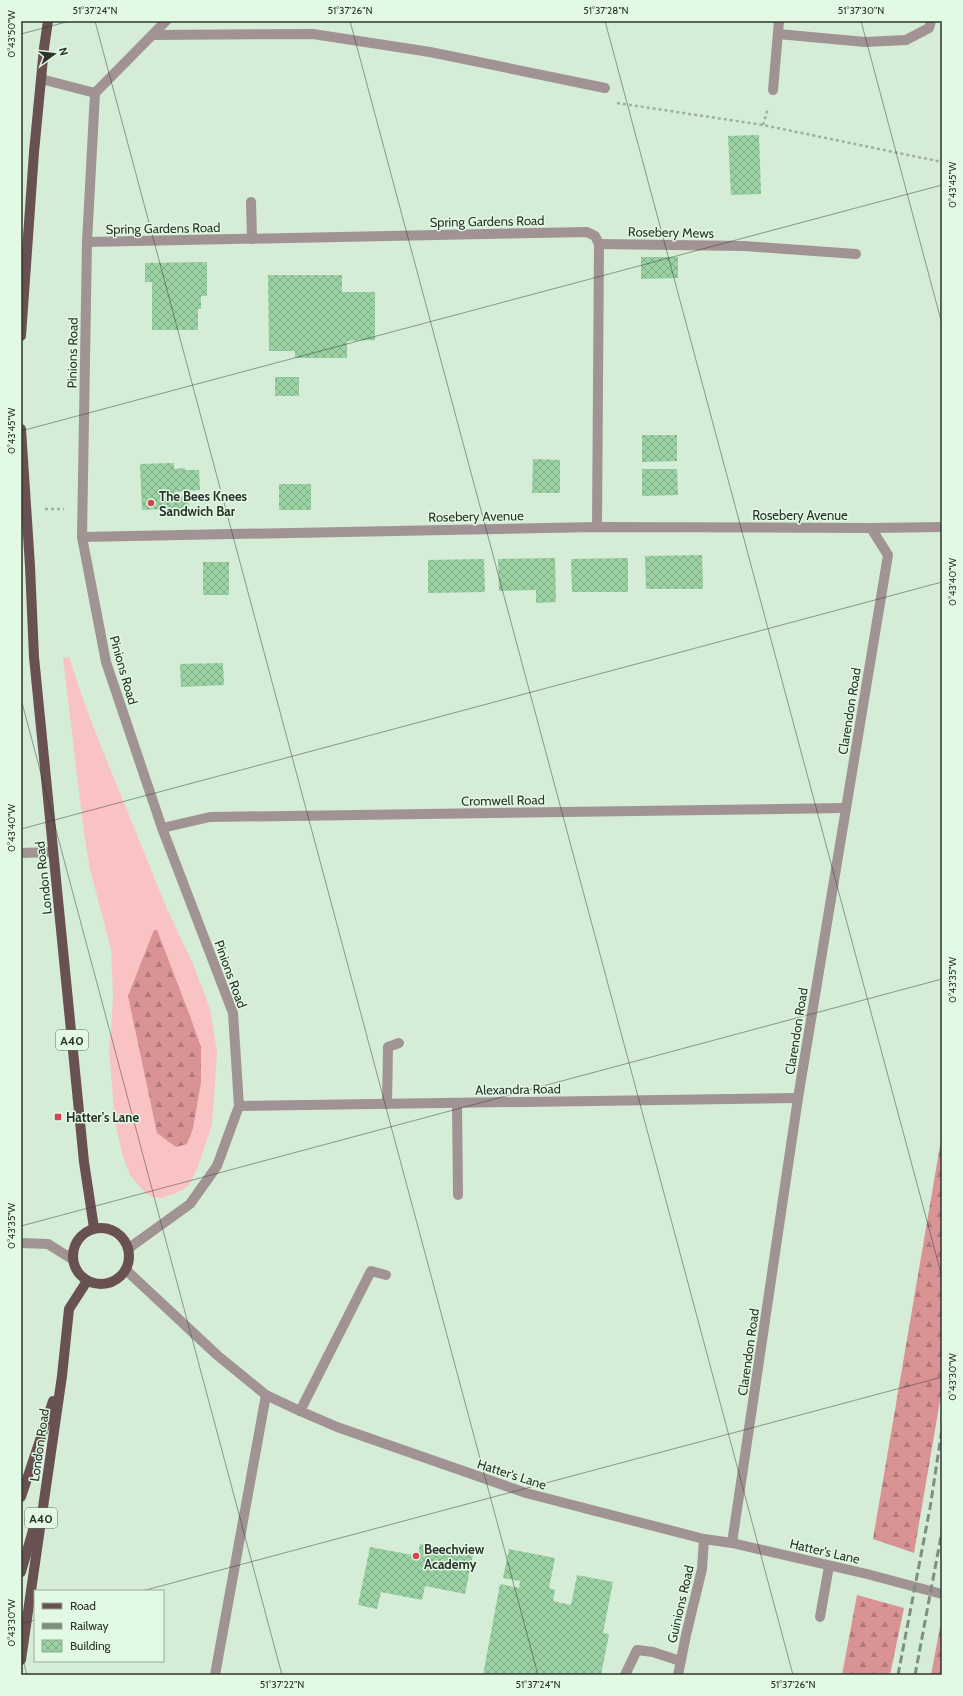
<svg xmlns="http://www.w3.org/2000/svg" width="963" height="1696" viewBox="0 0 963 1696" font-family="Cabin,sans-serif">
	<defs>
		<pattern id="forest-firs" width="22" height="20" patternUnits="userSpaceOnUse"><rect width="22" height="20" fill="#da9395"/><path d="M5 1l3.5 6h-7zM16 11l3.5 6h-7z" fill="#b1797a"/></pattern>
		<pattern id="building-cross-hatch" width="8" height="8" patternUnits="userSpaceOnUse"><rect width="8" height="8" fill="#9bd2a3"/><path d="M0 0l8 8M0 8l8-8" fill="none" stroke="#7fab85"/></pattern>
	</defs>
	<rect width="100%" height="100%" fill="#d5ecd7"/>
	<!-- grass -->
	<path fill="#f9c3c3" d="M69 657 86 708 105 756 167 909 193 964 210 1009 217 1052 212 1125 197 1169 189 1185 181 1191 162 1198 153 1197 145 1193 130 1175 122 1153 115 1122 109 1049 111 1031 113 996 111 949 90 869 84 833 63 658Z"/>
	<!-- forest -->
	<g fill="url(#forest-firs)">
		<path d="M154 930H157L190 1016 201 1047V1082L193 1128 187 1144 176 1147 157 1133 128 996Z"/>
		<path d="M942 1134V1389L914 1553 873 1539Z"/>
		<path d="M857 1595 904 1608 890 1675H842Z"/>
		<path d="M940 1627H942V1675H931Z"/>
	</g>
	<!-- building -->
	<g fill="url(#building-cross-hatch)">
		<path d="M759 135 761 194 731 195 728 136Z"/>
		<path d="M641 257H678V278L641 279Z"/>
		<path d="M207 262V296H201V309H198V330H152V282H145V263Z"/>
		<path d="M268 275H342V292H375V340L347 341V358H295V351H269Z"/>
		<rect x="275" y="377" width="24" height="19"/>
		<path d="M642 435H677V461L642 462Z"/>
		<path d="M533 459 560 460V493H532Z"/>
		<path d="M174 463V469L185 468V470H199L200 490 175 492V497L188 496 189 508 142 510 140 464Z"/>
		<path d="M642 469H677L678 495 642 496Z"/>
		<rect x="279" y="484" width="32" height="26"/>
		<path d="M702 555 703 589H646L645 556Z"/>
		<path d="M555 558 556 602 536 603V590L499 591 498 559Z"/>
		<path d="M628 558V592H572L571 559Z"/>
		<path d="M484 559 485 592 428 593V560Z"/>
		<rect x="203" y="562" width="26" height="33"/>
		<path d="M223 663 224 685 181 687 180 664Z"/>
		<path d="M420 1544 473 1555 465 1594 425 1586 422 1600 381 1592 377 1609 358 1605 370 1547 418 1556Z"/>
		<path d="M509 1549 555 1558 549 1588 555 1590 553 1601 571 1605 577 1575 613 1582 603 1633 609 1634 601 1675H483L500 1584 519 1588 520 1581 503 1578Z"/>
	</g>
	<g fill="none" stroke-linecap="round" stroke-linejoin="round">
		<!-- path -->
		<g stroke="#9eb1a0" stroke-width="2.5" stroke-dasharray="3 3" stroke-linecap="butt">
			<path d="M617 103 763 125 942 162"/>
			<path d="M763 125 768 108"/>
			<path d="M45 509H64"/>
		</g>
		<!-- service -->
		<g stroke="#a19393" stroke-width="10">
			<path d="M153 35 313 34 430 52 605 88"/>
			<path d="M251 202 252 239"/>
			<path d="M744 246 856 254"/>
			<path d="M21 853 53 852"/>
			<path d="M457 1103 458 1195"/>
			<path d="M387 1104 388 1047 399 1043"/>
			<path d="M21 1243 48 1244 72 1259"/>
			<path d="M300 1411 371 1271 386 1275"/>
			<path d="M820 1617 829 1566"/>
			<path d="M215 1675 266 1395"/>
			<path d="M625 1675 637 1650 653 1652 680 1661"/>
		</g>
		<!-- minor -->
		<g stroke="#a19393" stroke-width="10">
			<path d="M778 34 865 42 906 40 929 28 931 21"/>
			<path d="M41 79 95 93"/>
			<path d="M773 90 779 21"/>
			<path d="M95 93 87 242 82 537 106 662 162 828 233 1013 239 1106 217 1166 190 1204 129 1248"/>
			<path d="M95 93 166 21"/>
			<path d="M87 242 587 232 595 236 599 244 597 527"/>
			<path d="M599 244 744 246"/>
			<path d="M82 537 597 527 871 528 942 527"/>
			<path d="M162 828 210 817 846 808"/>
			<path d="M239 1106 798 1098"/>
			<path d="M126 1270 217 1355 266 1395 300 1411 337 1427 526 1493 704 1539 732 1543 867 1574 942 1594"/>
			<path d="M732 1543 798 1098 888 555 871 528"/>
			<path d="M678 1675 686 1635 702 1569 704 1539"/>
		</g>
		<!-- primary -->
		<g stroke="#695151" stroke-width="10">
			<path d="M21 336 34 152 44 48 48 21"/>
			<path d="M21 429 30 566 34 657 84 1162 94 1228"/>
			<circle cx="101" cy="1256" r="28"/>
			<path d="M21 1497 53 1401"/>
			<path d="M21 1572 36 1520"/>
			<path d="M21 1660 62 1376 69 1309 87 1281"/>
		</g>
		<!-- rail -->
		<g stroke="#7e8e7f" stroke-width="3" stroke-dasharray="8 4" stroke-linecap="butt">
			<path d="M898 1675 930 1508 942 1429"/>
			<path d="M915 1675 942 1531"/>
		</g>
	</g>
	<!-- ticks -->
	<path fill="none" stroke="#2b342c" stroke-width="1" stroke-opacity="0.45" d="M95 21 538 1675M350 21 793 1675M605 21 942 1277M861 21 942 324M21 34 70 21M21 431 942 185M21 699 282 1675M21 829 942 582M21 1226 942 979M142 1591 942 1377M21 1624 35 1620M21 1652 27 1675"/>
	<!-- markers -->
	<g fill="#d44454" stroke="#e2f9e4" stroke-width="1.5">
		<circle cx="151" cy="503" r="4"/>
		<rect x="54" y="1113" width="8" height="8" rx="2"/>
		<circle cx="416" cy="1556" r="4"/>
	</g>
	<g text-anchor="middle" dominant-baseline="central" stroke-width="3" stroke-linejoin="round" paint-order="stroke">
		<!-- shield labels -->
		<g fill="#e2f9e4" stroke="#626f63" stroke-width="1">
			<rect x="56" y="1030" width="32" height="20" rx="3"/>
			<rect x="25" y="1508" width="32" height="20" rx="3"/>
		</g>
		<g font-size="12" font-weight="bold" fill="#2b342c">
			<text x="72" y="1040">A40</text>
			<text x="41" y="1518">A40</text>
		</g>
		<!-- street labels -->
		<g font-size="13" fill="#2b342c" stroke="#e2f9e4">
			<text transform="translate(487 221) rotate(-1)">Spring Gardens Road</text>
			<text transform="translate(163 228) rotate(-1)">Spring Gardens Road</text>
			<text transform="translate(671 232) rotate(1)">Rosebery Mews</text>
			<text transform="translate(72 353) rotate(-89)">Pinions Road</text>
			<text x="800" y="515">Rosebery Avenue</text>
			<text transform="translate(476 516) rotate(-1)">Rosebery Avenue</text>
			<text transform="translate(124 670) rotate(74)">Pinions Road</text>
			<text transform="translate(849 711) rotate(-81)">Clarendon Road</text>
			<text transform="translate(503 800) rotate(-1)">Cromwell Road</text>
			<text transform="translate(43 878) rotate(-96)">London Road</text>
			<text transform="translate(231 974) rotate(70)">Pinions Road</text>
			<text transform="translate(796 1031) rotate(-81)">Clarendon Road</text>
			<text transform="translate(518 1089) rotate(-1)">Alexandra Road</text>
			<text transform="translate(748 1352) rotate(-82)">Clarendon Road</text>
			<text transform="translate(39 1445) rotate(-82)">London Road</text>
			<text transform="translate(512 1474) rotate(18)">Hatter's Lane</text>
			<text transform="translate(825 1551) rotate(13)">Hatter's Lane</text>
			<text transform="translate(680 1604) rotate(-77)">Guinions Road</text>
		</g>
		<!-- poi labels -->
		<g font-size="13" font-weight="bold" fill="#2b342c" stroke="#e2f9e4" text-anchor="start">
			<text x="159" y="496">The Bees Knees<tspan x="159" dy="15">Sandwich Bar</tspan></text>
			<text x="66" y="1117">Hatter's Lane</text>
			<text x="424" y="1549">Beechview<tspan x="424" dy="15">Academy</tspan></text>
		</g>
	</g>
	<!-- border -->
	<rect width="963" height="1696" fill="none" stroke="#e2f9e4" stroke-width="44"/>
	<!-- legend -->
	<rect x="34" y="1590" width="130" height="72" fill="#e2f9e4" stroke="#99aa9a"/>
	<rect x="42" y="1603" width="20" height="6" fill="#695151" stroke="#99aa9a"/>
	<text x="70" y="1610" font-size="12" fill="#2b342c">Road</text>
	<rect x="42" y="1623" width="20" height="6" fill="#7e8e7f" stroke="#99aa9a"/>
	<text x="70" y="1630" font-size="12" fill="#2b342c">Railway</text>
	<rect x="42" y="1640" width="20" height="12" fill="url(#building-cross-hatch)" stroke="#99aa9a"/>
	<text x="70" y="1650" font-size="12" fill="#2b342c">Building</text>
	<!-- north arrow -->
	<g transform="translate(54 54) rotate(75)" stroke="#e2f9e4" stroke-width="3" paint-order="stroke">
	<path d="M0-3L7 15L0 10L-7 15Z" fill="#2b342c"/>
	<text y="-6" font-size="11" font-weight="bold" text-anchor="middle" fill="#2b342c">N</text>
	</g>
	<rect x="22" y="22" width="919" height="1652" fill="none" stroke="#2b342c" stroke-width="1.5"/>
	<g font-size="10" text-anchor="middle" fill="#2b342c">
		<text x="95" y="14">51°37'24"N</text>
		<text x="350" y="14">51°37'26"N</text>
		<text x="606" y="14">51°37'28"N</text>
		<text x="861" y="14">51°37'30"N</text>
		<text transform="translate(11 34) rotate(-90)" y="4">0°43'50"W</text>
		<text transform="translate(952 185) rotate(-90)" y="4">0°43'45"W</text>
		<text transform="translate(11 431) rotate(-90)" y="4">0°43'45"W</text>
		<text transform="translate(952 582) rotate(-90)" y="4">0°43'40"W</text>
		<text transform="translate(11 828) rotate(-90)" y="4">0°43'40"W</text>
		<text transform="translate(952 980) rotate(-90)" y="4">0°43'35"W</text>
		<text transform="translate(11 1226) rotate(-90)" y="4">0°43'35"W</text>
		<text transform="translate(952 1377) rotate(-90)" y="4">0°43'30"W</text>
		<text transform="translate(11 1623) rotate(-90)" y="4">0°43'30"W</text>
		<text x="282" y="1688">51°37'22"N</text>
		<text x="538" y="1688">51°37'24"N</text>
		<text x="793" y="1688">51°37'26"N</text>
	</g>
</svg>
